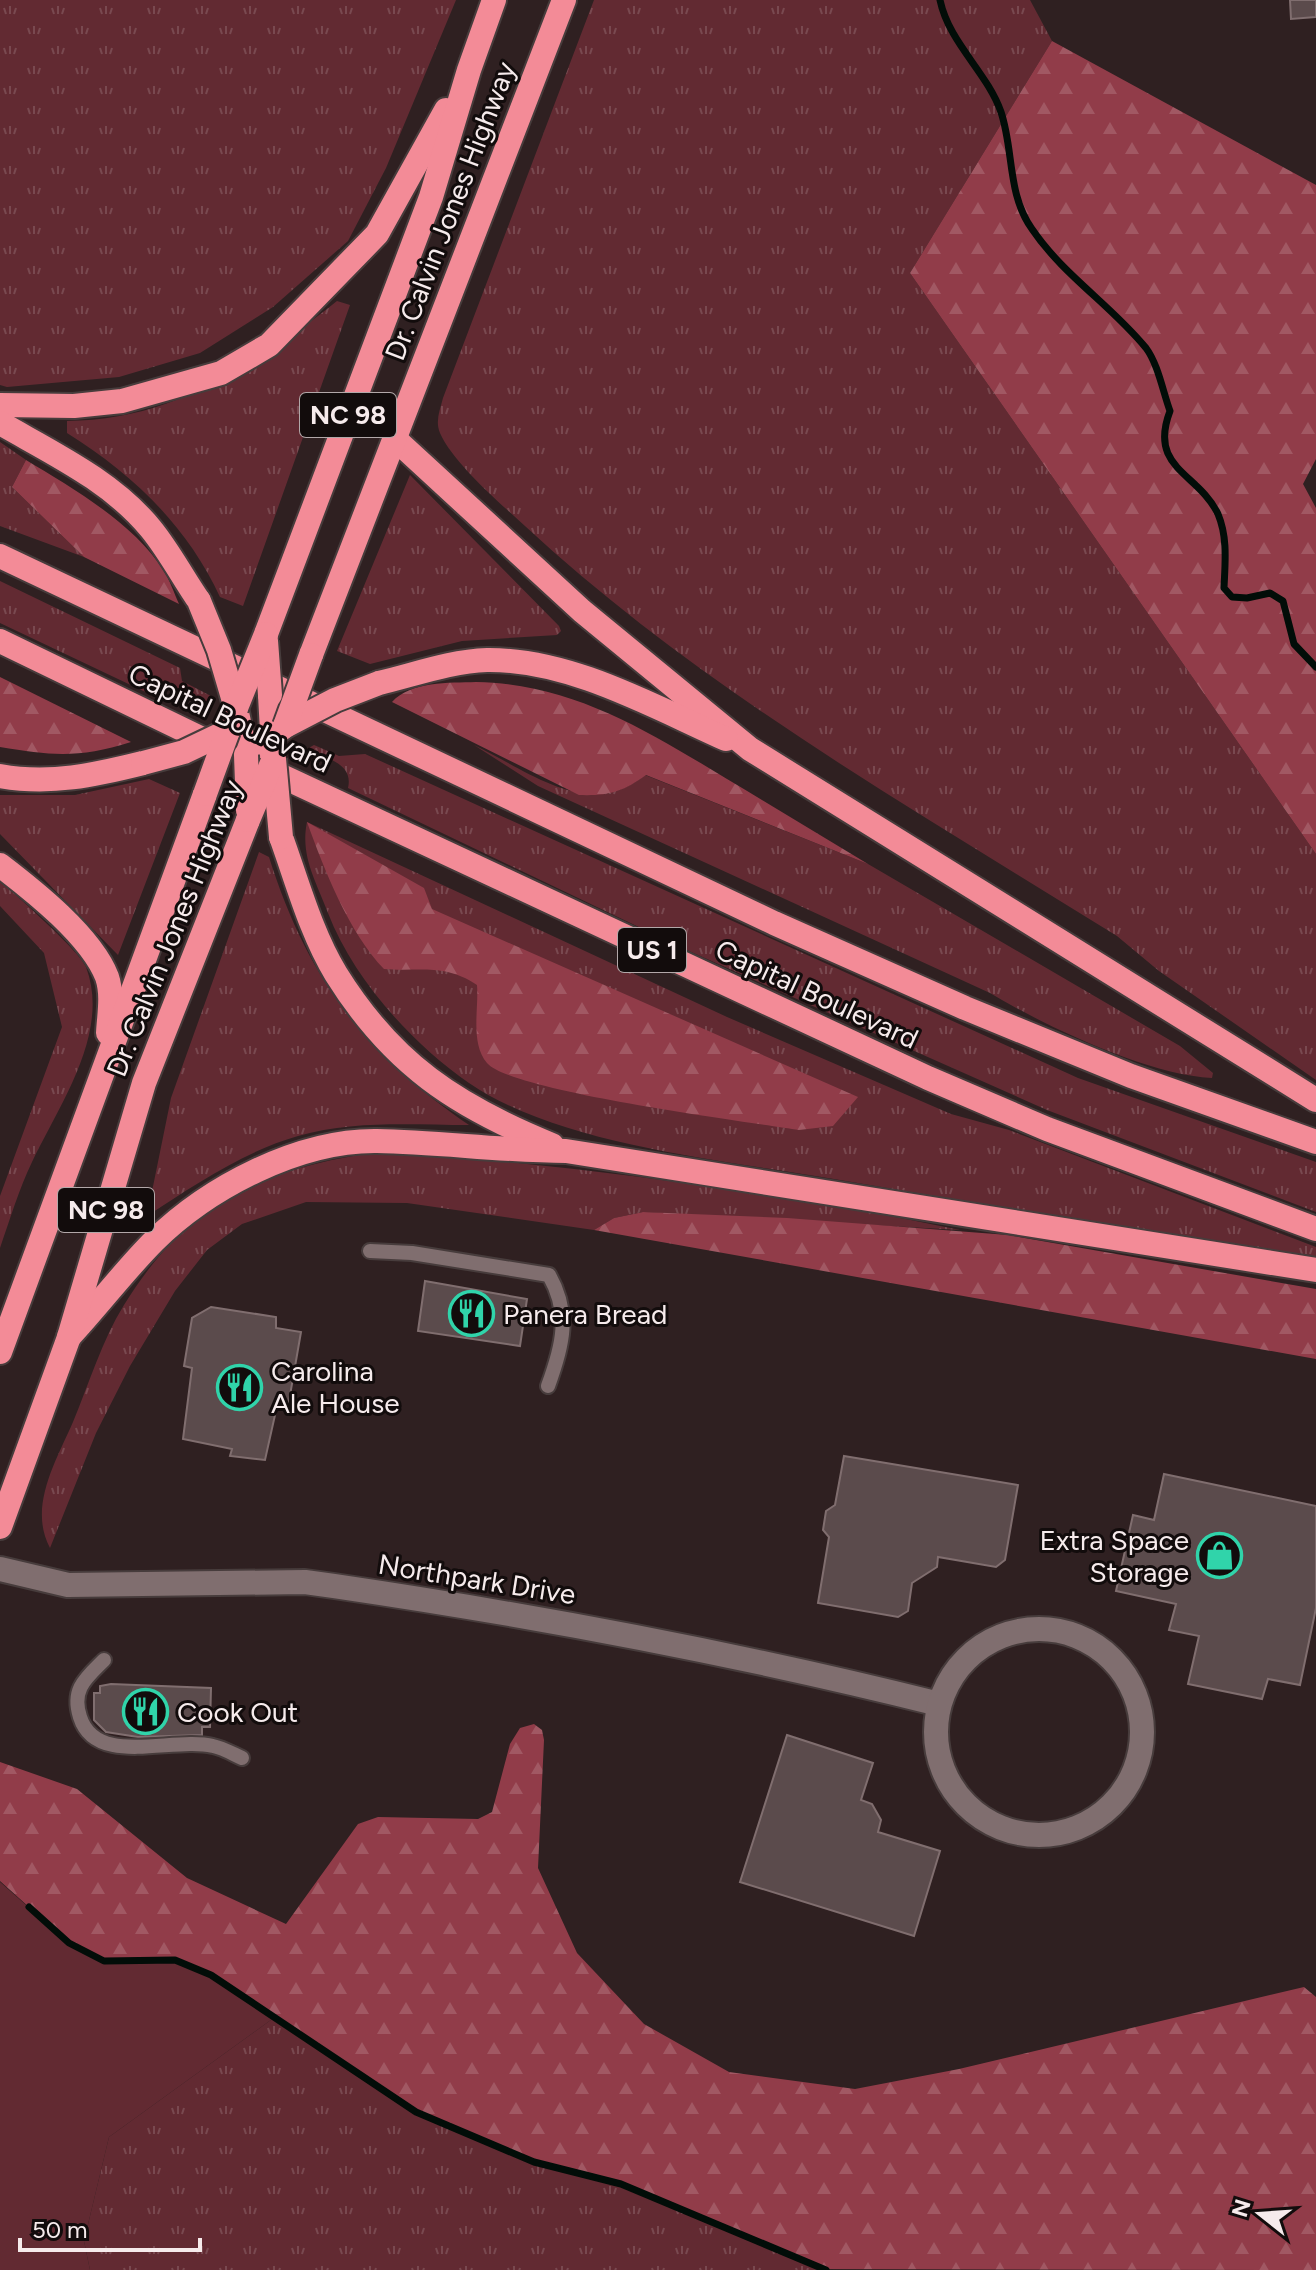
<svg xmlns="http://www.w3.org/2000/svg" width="1316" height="2270" viewBox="0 0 1316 2270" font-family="Figtree,sans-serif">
	<defs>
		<pattern id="grass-tufts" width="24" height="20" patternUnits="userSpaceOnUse" patternTransform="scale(2)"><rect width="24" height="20" fill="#622a32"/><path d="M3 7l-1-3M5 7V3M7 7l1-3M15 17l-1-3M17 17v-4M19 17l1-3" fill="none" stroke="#794950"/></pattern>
		<pattern id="forest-firs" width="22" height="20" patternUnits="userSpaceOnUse" patternTransform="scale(2)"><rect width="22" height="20" fill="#913c49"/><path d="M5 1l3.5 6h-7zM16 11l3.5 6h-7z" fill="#a15863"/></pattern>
	</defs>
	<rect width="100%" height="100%" fill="#2f2021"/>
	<!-- grass -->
	<g fill="url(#grass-tufts)">
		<path d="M0 0H456L386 168 348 241 273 307 200 353 119 377 7 387 0 385Z"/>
		<path d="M594 0H1030L1052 41 910 273 1316 854V1080L1159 971 1117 936C915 810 701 689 525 526 501 504 453 463 440 433 435 421 440 410 443 398Z"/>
		<path d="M337 301 350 305 243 606 220 597C187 526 133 474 67 433V421C172 421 258 364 337 301Z"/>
		<path d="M0 442 26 460 12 487 84 557 0 526Z"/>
		<path d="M410 475 559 626 561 631 557 635 462 641 370 664 337 651Z"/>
		<path d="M0 581 180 668 182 681 211 696 212 704 169 684 165 697H156L0 623Z"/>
		<path d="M314 745 339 756 365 754 1078 1078 1316 1162V1212L1047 1110 689 951 348 788C354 763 325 758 307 749Z"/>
		<path d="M474 745C530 772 589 821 645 775L868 864 1180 1046 1213 1073 1212 1078C1148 1075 1045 1026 990 993L538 786Z"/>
		<path d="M149 779 180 793 118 955 0 834V795H75Z"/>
		<path d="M307 822 727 1017 951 1114 1009 1130 1316 1247V1261C1155 1234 995 1206 834 1179 724 1160 561 1146 469 1083 411 1043 353 978 328 913 316 881 300 856 307 822Z"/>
		<path d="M259 852 269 857C307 978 365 1054 469 1125 413 1125 353 1120 298 1136 245 1151 194 1185 147 1216L171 1098Z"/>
		<path d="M0 880C17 897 79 950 86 967 111 1033 59 1105 32 1162 19 1189 10 1219 0 1248V1196L62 1027 44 953 0 906Z"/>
		<path d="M384 1151C577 1166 771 1191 960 1230L643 1212 614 1218 594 1230 407 1203 306 1202 242 1224 207 1250 175 1291 130 1366 96 1433 50 1548C28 1507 56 1461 73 1422 89 1384 102 1340 124 1305 190 1198 266 1168 384 1151Z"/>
		<path d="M275 2017 416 2112 534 2162 621 2184 826 2270H90L84 2241 109 2137Z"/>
	</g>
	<!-- forest -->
	<g fill="url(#forest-firs)">
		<path d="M1052 41 1316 185V459L1303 484 1316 508V854L910 273Z"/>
		<path d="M26 460C71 487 135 524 163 570 170 580 174 593 179 604L84 557 12 487Z"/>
		<path d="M0 677 131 742C80 758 53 756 0 747Z"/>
		<path d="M476 682C571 683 648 731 727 779 774 807 821 836 868 864L646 775C623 792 608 796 579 795L392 702C411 681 449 683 476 682Z"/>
		<path d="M307 822 424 888 432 909 858 1097 833 1126 799 1130C749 1122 512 1092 487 1063 470 1043 479 1009 477 985 444 963 420 972 384 969 349 933 324 869 307 822Z"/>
		<path d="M643 1212 787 1218 1008 1235 1316 1289V1359L594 1230 614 1218Z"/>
		<path d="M534 1724 542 1730 544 1740 538 1868 577 1953 644 2024 729 2072 855 2089 959 2069 1304 1987 1316 1997V2270L822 2269 744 2233 706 2221 621 2184 534 2162 416 2112 211 1975 104 1961 69 1943 0 1881V1762L77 1789 187 1878 286 1924 358 1824 378 1817 478 1819 492 1812 510 1744 520 1728Z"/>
	</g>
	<!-- green -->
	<path fill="#622a32" d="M0 1882 69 1943 104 1961 175 1960 211 1975 275 2017 109 2137 84 2241 90 2270H0Z"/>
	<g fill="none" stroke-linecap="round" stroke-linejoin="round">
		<!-- stream -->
		<g stroke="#020d08" stroke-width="7">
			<path d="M940 0C949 43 987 72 1001 112 1014 151 1007 194 1032 229 1063 275 1111 305 1146 348 1158 364 1163 392 1170 411 1148 469 1198 472 1218 514 1228 538 1225 563 1224 588L1232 597 1247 598 1270 593 1283 601 1294 644 1316 667"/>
			<path d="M29 1907 69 1943 104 1961 175 1960 211 1975 416 2112 534 2162 621 2184 826 2270"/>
		</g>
	</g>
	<!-- building -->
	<g fill="#5b4b4c" stroke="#806e6f" stroke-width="2">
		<path d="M1290 0H1316V17L1291 19Z"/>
		<path d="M425 1281 527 1299 520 1346 418 1331Z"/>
		<path d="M211 1307 276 1317V1328L301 1332 288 1407 277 1406 265 1460 230 1456 232 1449 183 1439 192 1368 184 1366 192 1318Z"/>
		<path d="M844 1456 1018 1485 1005 1560 996 1567 938 1557 937 1567 912 1583 908 1611 898 1617 818 1603 829 1537 823 1530 826 1511 835 1505Z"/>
		<path d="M1164 1474 1316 1506V1608L1300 1685 1268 1679 1262 1699 1188 1684 1199 1636 1169 1630 1176 1604 1116 1591 1133 1515 1154 1520Z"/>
		<path d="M111 1684 211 1688 210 1727H202V1735L138 1737 106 1732 94 1720V1693H100V1686Z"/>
		<path d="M787 1735 873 1763 861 1800 872 1804 881 1820 878 1832 940 1851 914 1936 740 1882Z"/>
	</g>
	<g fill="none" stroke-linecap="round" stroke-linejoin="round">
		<defs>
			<g id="lane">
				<path d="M370 1251 412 1253 549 1275C571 1314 563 1345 548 1386"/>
				<path d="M104 1660C86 1678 71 1689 80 1717 96 1768 173 1736 213 1746 223 1748 233 1754 242 1758"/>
			</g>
			<g id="street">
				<path d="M0 1569 68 1585 305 1582 334 1586C538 1616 739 1654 939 1704"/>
				<circle cx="1039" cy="1732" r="103"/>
			</g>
			<g id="highway">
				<path d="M0 405 74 406 122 401 221 373 269 345 377 234 446 110"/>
				<path d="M0 423C52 453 112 481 151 529 169 551 183 578 199 601"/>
				<path d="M395 439 582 611 750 749 1316 1100"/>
				<path d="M0 556 774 923 965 1008 1131 1076 1316 1142"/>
				<path d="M266 634 431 197 469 70 494 0"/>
				<path d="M0 641 221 748"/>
				<path d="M311 655 564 0"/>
				<path d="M379 683C413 675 451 661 487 660 570 659 652 706 726 739"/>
				<path d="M270 695 273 749"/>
				<path d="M236 708 246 755 285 726"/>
				<path d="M258 765 928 1078 1047 1129 1316 1229"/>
				<path d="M0 776C50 785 95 775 143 763"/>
				<path d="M281 837C297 881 311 933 336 974 392 1064 456 1106 552 1145"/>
				<path d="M0 865C34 891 91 936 107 977 113 995 109 1015 108 1033"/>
				<path d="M69 1337C98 1306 124 1271 154 1241 209 1187 299 1140 377 1141 440 1142 503 1151 566 1151L1316 1270"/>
				<path d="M0 1352 205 794"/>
				<path d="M0 1527 69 1337 144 1083 248 820"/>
			</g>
		</defs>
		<!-- lane casing -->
		<use href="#lane" stroke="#473c3c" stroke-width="18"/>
		<!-- street casing -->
		<use href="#street" stroke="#473c3c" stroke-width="28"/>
		<!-- highway casing -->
		<use href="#highway" stroke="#473c3c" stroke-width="28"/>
		<!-- lane -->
		<use href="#lane" stroke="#806e6f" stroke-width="14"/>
		<!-- street -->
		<use href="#street" stroke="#806e6f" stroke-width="24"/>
		<!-- highway -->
		<use href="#highway" stroke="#f38b97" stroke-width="24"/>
		<defs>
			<g id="highway-bridge">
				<path d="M199 601 219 650 236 708"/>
				<path d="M266 641 270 695"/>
				<path d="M236 708 266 634"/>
				<path d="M285 726 335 700 379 683"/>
				<path d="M285 726 311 655"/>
				<path d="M246 755 248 810"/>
				<path d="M274 759 281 837"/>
				<path d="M143 763 184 752 228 731"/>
				<path d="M205 794 228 731"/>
				<path d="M248 820 272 763"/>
			</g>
		</defs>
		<!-- highway-bridge casing -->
		<use href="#highway-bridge" stroke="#473c3c" stroke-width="28" stroke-linecap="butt"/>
		<!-- highway-bridge -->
		<use href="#highway-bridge" stroke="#f38b97" stroke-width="24"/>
	</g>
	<!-- icons -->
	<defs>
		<symbol id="restaurant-ring" viewBox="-11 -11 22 22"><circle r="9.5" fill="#120c0c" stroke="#30d4aa" stroke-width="1.5"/><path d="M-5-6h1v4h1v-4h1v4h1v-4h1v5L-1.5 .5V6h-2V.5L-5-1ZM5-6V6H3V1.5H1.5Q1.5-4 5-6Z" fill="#30d4aa"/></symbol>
		<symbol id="shop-ring" viewBox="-11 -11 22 22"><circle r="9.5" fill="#120c0c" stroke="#30d4aa" stroke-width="1.5"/><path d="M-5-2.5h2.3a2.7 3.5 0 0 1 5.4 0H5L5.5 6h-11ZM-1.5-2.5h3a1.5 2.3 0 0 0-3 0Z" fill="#30d4aa"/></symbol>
	</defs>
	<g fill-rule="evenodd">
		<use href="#restaurant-ring" x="446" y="1288" width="51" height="51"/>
		<use href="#restaurant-ring" x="214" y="1362" width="51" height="51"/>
		<use href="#shop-ring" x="1194" y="1530" width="51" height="51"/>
		<use href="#restaurant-ring" x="120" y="1686" width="51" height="51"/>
	</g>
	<g text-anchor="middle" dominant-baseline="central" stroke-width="6" stroke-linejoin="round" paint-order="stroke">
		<!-- shield labels -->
		<g fill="#120c0c" stroke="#b2a8a9" stroke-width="2">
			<rect x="300" y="393" width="96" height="44" rx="6"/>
			<rect x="618" y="928" width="68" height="44" rx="6"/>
			<rect x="58" y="1188" width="96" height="44" rx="6"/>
		</g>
		<g font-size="26" font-weight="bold" fill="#f6ebec">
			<text x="348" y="415">NC 98</text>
			<text x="652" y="950">US 1</text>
			<text x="106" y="1210">NC 98</text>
		</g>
		<!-- street labels -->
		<g font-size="28" fill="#f6ebec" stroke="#120c0c">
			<text transform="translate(450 211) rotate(-69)">Dr. Calvin Jones Highway</text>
			<text transform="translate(230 718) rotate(25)">Capital Boulevard</text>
			<text transform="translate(174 928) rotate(-68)">Dr. Calvin Jones Highway</text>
			<text transform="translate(817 994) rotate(25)">Capital Boulevard</text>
			<text transform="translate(477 1579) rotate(9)">Northpark Drive</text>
		</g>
		<!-- poi labels -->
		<g font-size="28" fill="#f6ebec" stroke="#120c0c" text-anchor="start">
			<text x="503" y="1314">Panera Bread</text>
			<text x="271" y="1371">Carolina<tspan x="271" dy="32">Ale House</tspan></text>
			<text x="1189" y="1540" text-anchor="end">Extra Space<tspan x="1189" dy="32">Storage</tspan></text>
			<text x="177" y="1712">Cook Out</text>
		</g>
	</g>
	<!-- north arrow -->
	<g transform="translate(1260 2214) rotate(287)" stroke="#120c0c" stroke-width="6" paint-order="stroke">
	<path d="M0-6L14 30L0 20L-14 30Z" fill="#f6ebec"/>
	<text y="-12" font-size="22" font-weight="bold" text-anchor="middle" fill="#f6ebec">N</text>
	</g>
	<!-- scale -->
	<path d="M20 2238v12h180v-12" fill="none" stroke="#f6ebec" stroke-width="4"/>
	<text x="32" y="2238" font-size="24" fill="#f6ebec" stroke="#120c0c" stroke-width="6" paint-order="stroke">50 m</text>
</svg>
